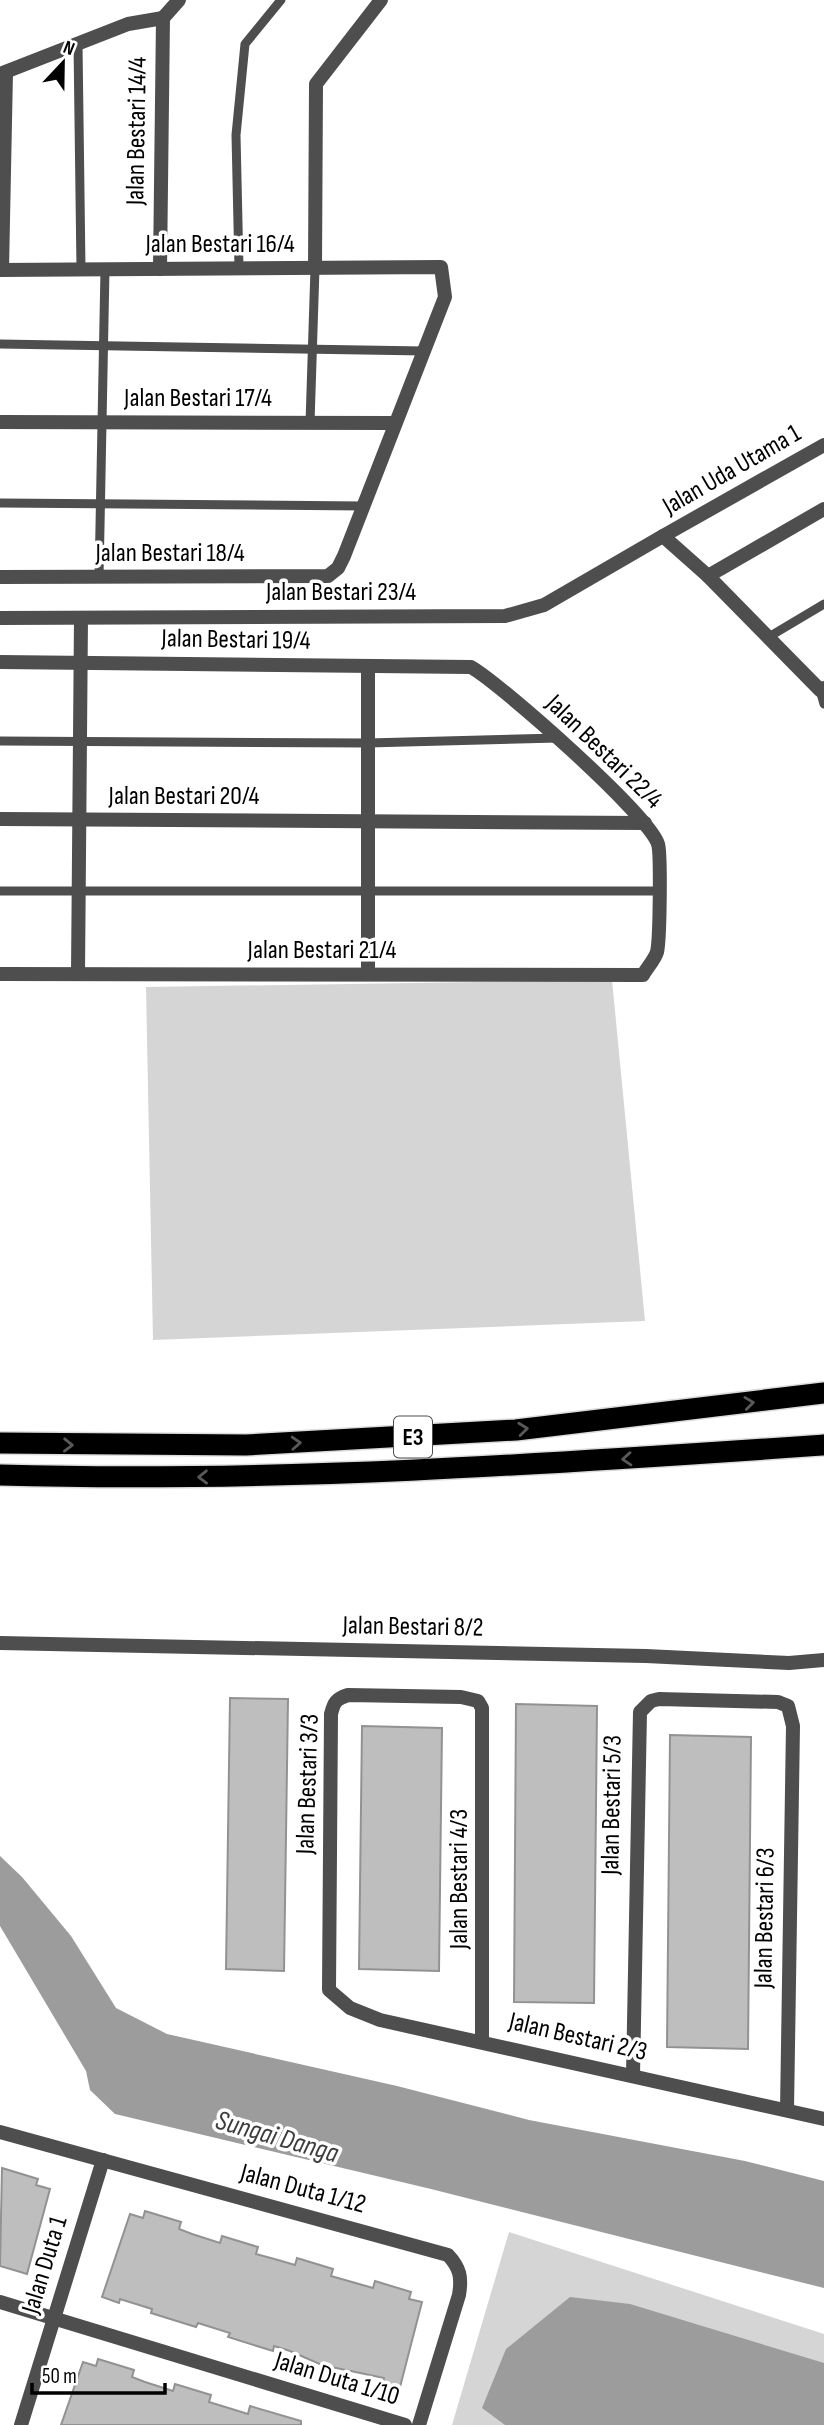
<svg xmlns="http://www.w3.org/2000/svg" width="824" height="2425" viewBox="0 0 824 2425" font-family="'Sofia Sans Condensed',sans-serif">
	<rect width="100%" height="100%" fill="#fff"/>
	<!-- park -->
	<g fill="#d5d5d5">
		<path d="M612 980 645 1321 153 1340 146 987Z"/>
		<path d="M509 2232 824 2334V2425H452Z"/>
	</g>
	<!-- water -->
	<g fill="#9c9c9c">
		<path d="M0 1856 22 1877 71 1936 116 2008 167 2034 397 2086 529 2120 745 2161 824 2181V2288L431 2189 115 2114 90 2090 86 2071 0 1926Z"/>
		<path d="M570 2297 630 2304 824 2363V2425H505L482 2408 506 2349Z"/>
	</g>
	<!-- building -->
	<g fill="#bebebe" stroke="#929292" stroke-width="2">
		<path d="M230 1698 288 1699 284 1971 226 1969Z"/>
		<path d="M516 1704 597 1706 594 2003 514 2002Z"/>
		<path d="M362 1726 442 1728 439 1971 359 1969Z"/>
		<path d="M670 1735 751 1737 748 2049 667 2047Z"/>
		<path d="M2 2168 38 2179 36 2185 50 2189 27 2274 0 2266Z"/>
		<path d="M145 2211 181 2222 179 2229 192 2234 220 2243 222 2236 258 2247 256 2254 278 2260 295 2265 297 2258 333 2269 331 2276 373 2288 375 2281 411 2292 409 2299 422 2302 400 2387 383 2382 384 2378 322 2365 290 2351 274 2346 273 2351 228 2337 230 2333 198 2323 196 2327 151 2313 152 2309 120 2299 119 2303 102 2297 130 2214 143 2218Z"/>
		<path d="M98 2359 134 2370 132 2377 145 2382 173 2391 175 2384 211 2395 209 2402 248 2414 250 2406 301 2421V2425H61L83 2362 96 2366Z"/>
	</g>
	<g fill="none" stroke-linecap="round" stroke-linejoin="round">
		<defs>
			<g id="motorway">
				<path d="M0 1443 246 1445 516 1430 824 1393"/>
				<path d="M0 1475C275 1483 549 1464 824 1445"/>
			</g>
		</defs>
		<!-- motorway casing -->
		<use href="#motorway" stroke="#dbdbdb" stroke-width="24"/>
		<!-- service -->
		<g stroke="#4e4e4e" stroke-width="9">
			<path d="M78 44 81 269"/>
			<path d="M239 268 236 135 245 44 281 0"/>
			<path d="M0 344 424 351"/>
			<path d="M310 423 315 268"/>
			<path d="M0 503 363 506"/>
			<path d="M99 578 105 269"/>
			<path d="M767 638 824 604"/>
			<path d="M820 690 824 704"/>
			<path d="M0 741 368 743 558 738"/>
			<path d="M0 891H658"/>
		</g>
		<!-- minor -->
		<g stroke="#4e4e4e" stroke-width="14">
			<path d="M0 74 128 24 163 18"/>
			<path d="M315 268 316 84 381 0"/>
			<path d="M160 269 163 18 179 0"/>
			<path d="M0 270 441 267 445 297 344 556 338 568 328 576 0 577"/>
			<path d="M2 270 6 72"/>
			<path d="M0 422 395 423"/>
			<path d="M708 576 824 509"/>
			<path d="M0 618 505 616 544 605 663 536 708 576 820 690 824 688"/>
			<path d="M0 662 471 667C502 685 649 815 658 844 661 853 660 940 657 952 655 959 647 968 643 975L0 974"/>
			<path d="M368 666V974"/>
			<path d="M0 819 645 823"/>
			<path d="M78 974 81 618"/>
			<path d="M0 1643 646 1656 789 1663 824 1660"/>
			<path d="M482 2040V1708L478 1701 461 1697 348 1695C336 1699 334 1702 331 1714L329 1990 350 2008 380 2020 824 2119"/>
			<path d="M633 2075 640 1712 651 1701 659 1699 778 1702 788 1706 793 1726 787 2110"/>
			<path d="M0 2132 448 2255C460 2268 462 2277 459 2295L419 2425"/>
			<path d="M0 2302 405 2425"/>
			<path d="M21 2425 103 2160"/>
		</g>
		<!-- tertiary -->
		<path stroke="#4e4e4e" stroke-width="14" d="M663 536 824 445"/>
		<!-- motorway -->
		<use href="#motorway" stroke="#000" stroke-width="21"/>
	</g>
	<!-- one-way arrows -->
	<defs><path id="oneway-chevron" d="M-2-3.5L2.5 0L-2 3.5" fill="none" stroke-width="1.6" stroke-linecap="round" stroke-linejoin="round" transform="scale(1.75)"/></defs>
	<g stroke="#595959">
		<use href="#oneway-chevron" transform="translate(749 1403) rotate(-7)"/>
		<use href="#oneway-chevron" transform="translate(523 1429) rotate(-6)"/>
		<use href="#oneway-chevron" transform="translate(296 1443) rotate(-3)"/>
		<use href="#oneway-chevron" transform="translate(68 1445) rotate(1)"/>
		<use href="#oneway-chevron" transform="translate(627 1459) rotate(176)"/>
		<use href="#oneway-chevron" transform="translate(203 1477) rotate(179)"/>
	</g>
	<g text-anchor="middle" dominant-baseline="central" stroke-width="7" stroke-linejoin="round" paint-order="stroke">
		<!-- shield labels -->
		<rect fill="#fff" stroke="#4c4c4c" stroke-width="2" x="394" y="1416.5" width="38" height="41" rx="5"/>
		<g font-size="24" font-weight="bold" fill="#000">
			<text x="413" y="1437">E3</text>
		</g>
		<!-- street labels -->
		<g font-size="26" fill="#000" stroke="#fff">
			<text transform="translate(137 131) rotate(-89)">Jalan Bestari 14/4</text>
			<text x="220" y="244">Jalan Bestari 16/4</text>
			<text x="198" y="398">Jalan Bestari 17/4</text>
			<text transform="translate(732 470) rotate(-30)">Jalan Uda Utama 1</text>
			<text x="170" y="553">Jalan Bestari 18/4</text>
			<text x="341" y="592">Jalan Bestari 23/4</text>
			<text transform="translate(236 640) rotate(1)">Jalan Bestari 19/4</text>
			<text transform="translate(604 752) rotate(44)">Jalan Bestari 22/4</text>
			<text x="184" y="796">Jalan Bestari 20/4</text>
			<text x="322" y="950">Jalan Bestari 21/4</text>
			<text transform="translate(413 1627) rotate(1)">Jalan Bestari 8/2</text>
			<text transform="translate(308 1784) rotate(-88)">Jalan Bestari 3/3</text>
			<text transform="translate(612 1805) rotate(-89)">Jalan Bestari 5/3</text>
			<text transform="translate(459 1879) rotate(-90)">Jalan Bestari 4/3</text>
			<text transform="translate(765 1918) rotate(-89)">Jalan Bestari 6/3</text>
			<text transform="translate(578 2037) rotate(13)">Jalan Bestari 2/3</text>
			<text transform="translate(303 2189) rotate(15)">Jalan Duta 1/12</text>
			<text transform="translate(45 2265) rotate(-73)">Jalan Duta 1</text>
			<text transform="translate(337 2379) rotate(17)">Jalan Duta 1/10</text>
		</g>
		<!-- water labels -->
		<g font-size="28" font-style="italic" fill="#3d3d3d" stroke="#fff">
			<text transform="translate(277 2137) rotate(16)">Sungai Danga</text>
		</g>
	</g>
	<!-- north arrow -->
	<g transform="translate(63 63) rotate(22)" stroke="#ffffff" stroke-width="5" paint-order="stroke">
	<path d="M0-5L12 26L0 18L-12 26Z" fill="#000000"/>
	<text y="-10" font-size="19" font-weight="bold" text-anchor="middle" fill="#000000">N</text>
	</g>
	<!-- scale -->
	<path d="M32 2383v10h133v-10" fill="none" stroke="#000000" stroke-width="3.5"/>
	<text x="42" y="2383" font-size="21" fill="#000000" stroke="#ffffff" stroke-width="5" paint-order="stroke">50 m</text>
</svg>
